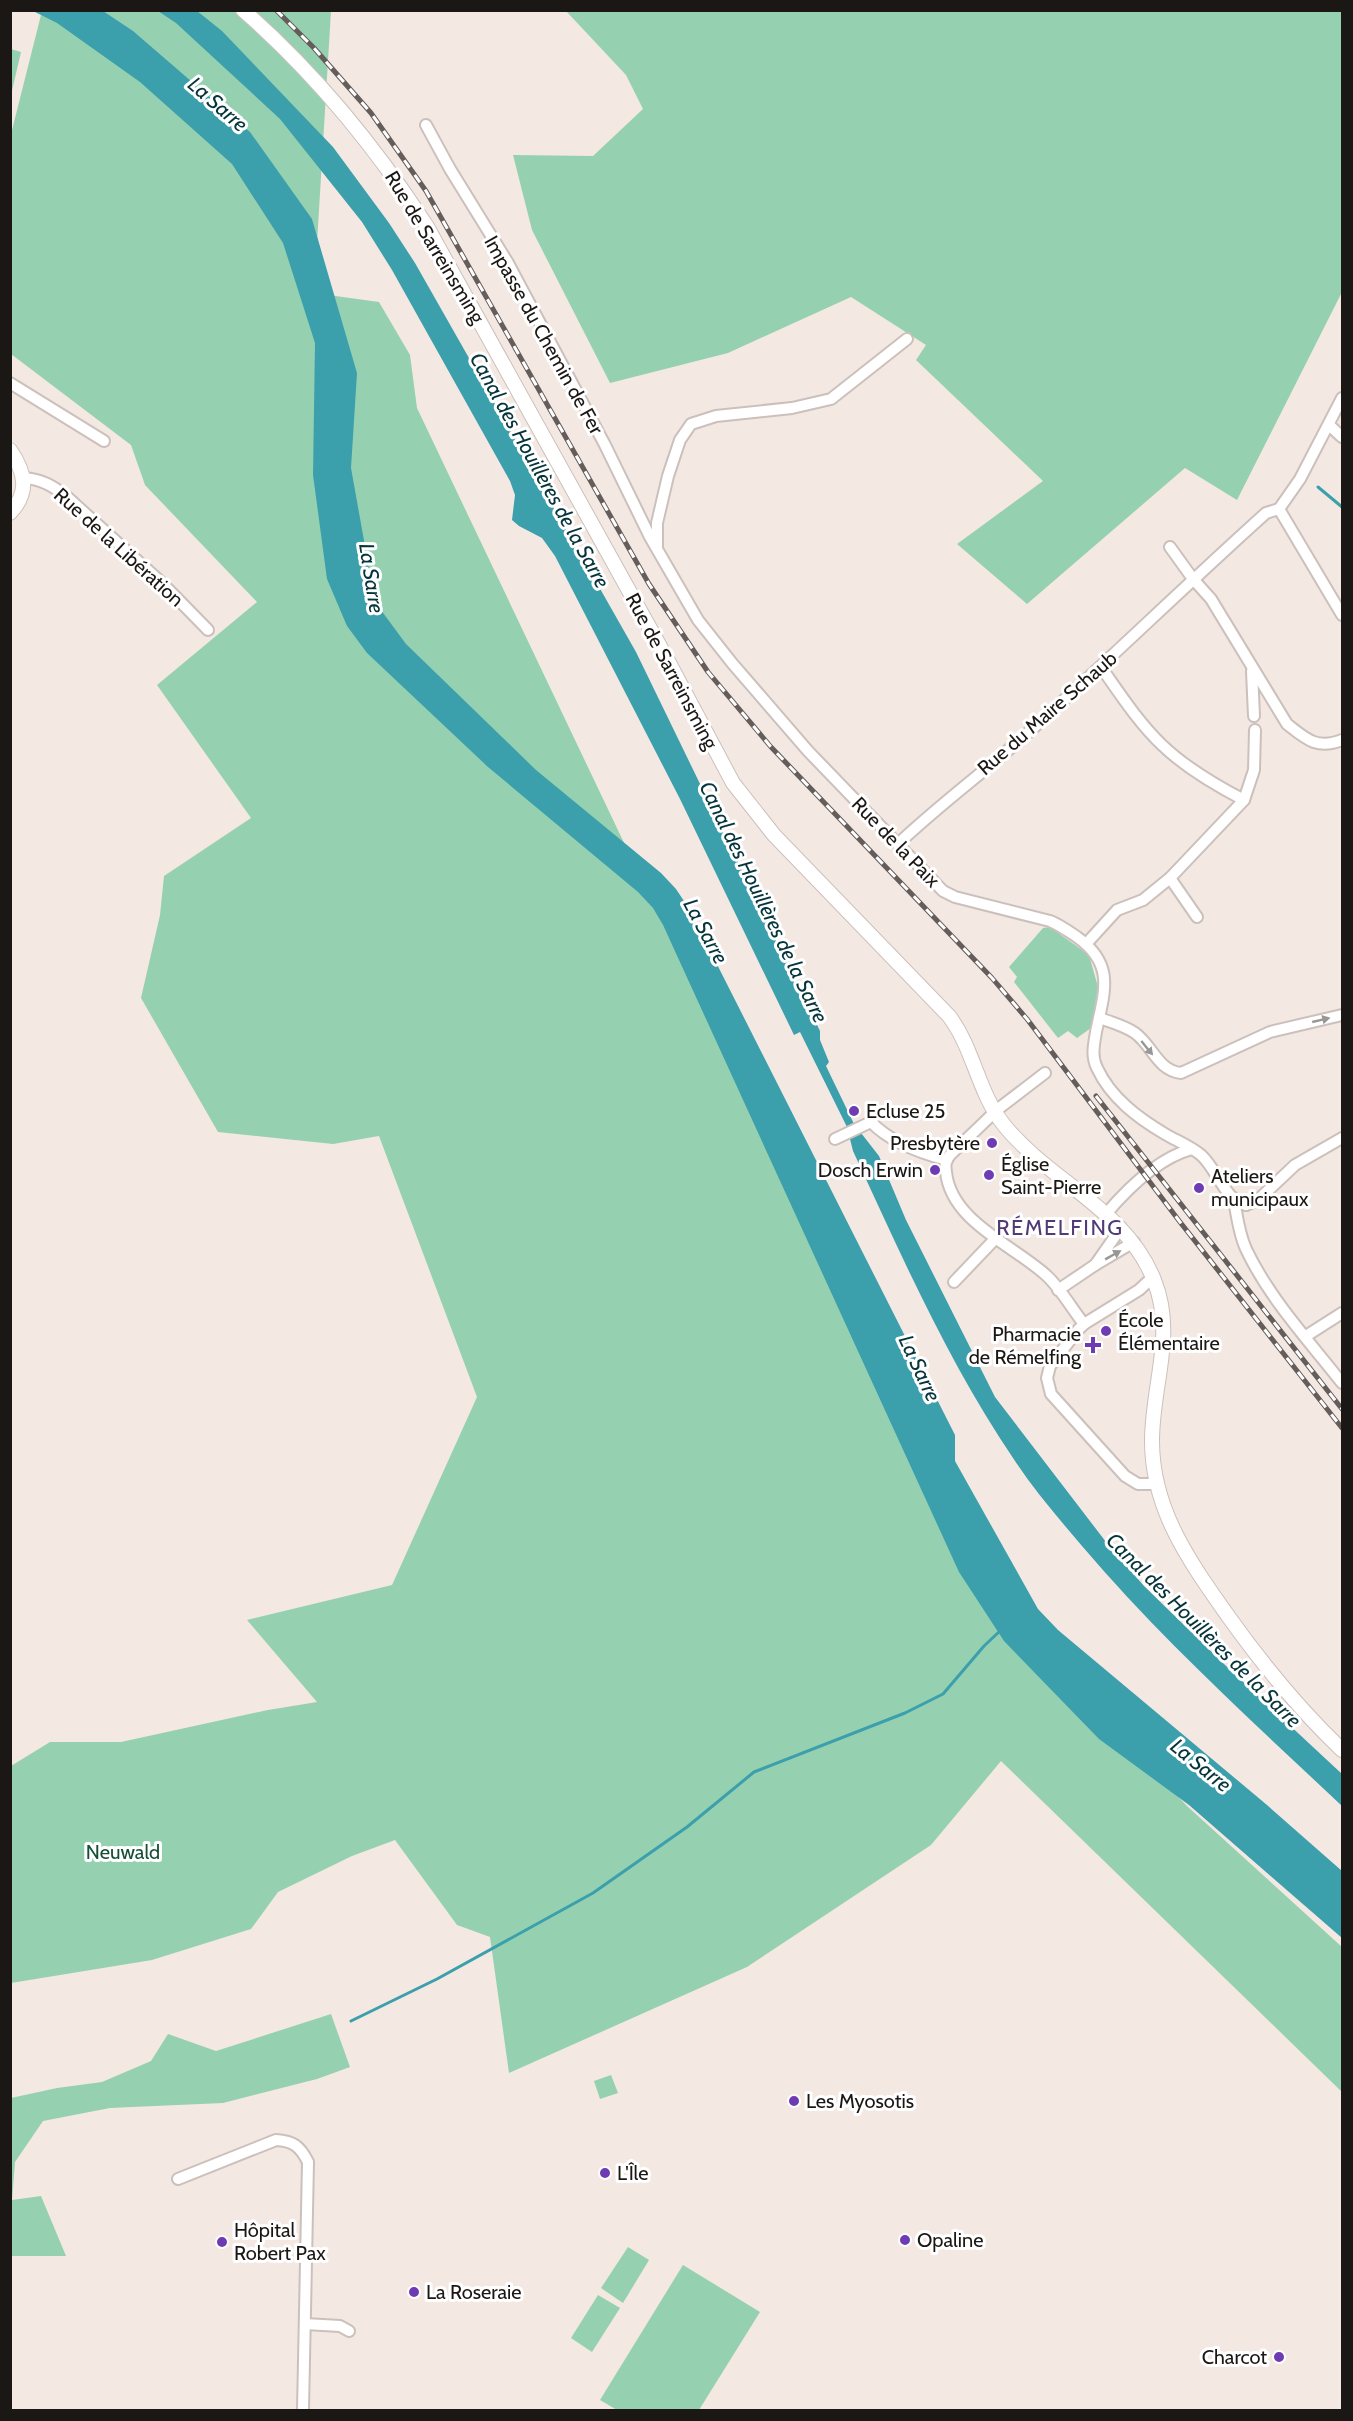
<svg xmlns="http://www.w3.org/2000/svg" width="1353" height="2421" viewBox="0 0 1353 2421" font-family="Cabin,sans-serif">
	<rect width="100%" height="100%" fill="#f4e8e3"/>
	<!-- green -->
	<g fill="#95d1b1">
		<path d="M42 11H331L314 293 379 302 410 355 417 408 705 1013 966 1577 1187 1806 1342 1947V2092L1001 1761 931 1845 747 1967 509 2073 490 1937 457 1925 395 1840 352 1856 278 1892 251 1929 152 1960 11 1983V1766L50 1742H121L268 1710 317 1702 247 1620 392 1585 477 1397 379 1136 333 1144 218 1132 141 998 160 915 164 876 251 818 157 685 257 602 145 485 131 445 11 354V134Z"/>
		<path d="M566 11H1342V292L1237 500 1185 468 1027 604 957 544 1043 481 916 360 926 345 851 297 728 353 610 383 532 230 513 155 593 156 643 109 626 75Z"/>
		<path d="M11 49 21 52 11 95 10 49Z"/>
		<path d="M1050 927 1089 955 1098 987 1091 1028 1077 1038 1068 1031 1058 1038 1014 982 1017 977 1009 967 1043 928Z"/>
		<path d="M331 2014 350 2067 317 2079 223 2103 110 2108 43 2121 15 2162 12 2200 41 2196 66 2256H11V2098L57 2088 102 2082 151 2061 168 2034 216 2051Z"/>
		<path d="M611 2075 618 2093 600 2099 594 2081Z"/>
		<path d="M628 2247 649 2260 623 2303 601 2288Z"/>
		<path d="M683 2265 760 2312 699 2410H617L600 2400Z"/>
		<path d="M598 2295 620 2308 592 2352 571 2338Z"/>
	</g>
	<!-- water -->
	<g fill="#3c9fac">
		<path d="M33 11H103L133 31 250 132 312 219 357 373 351 468 375 602 406 644 536 770 661 873 676 889 688 907 955 1435V1461L1038 1609 1058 1630 1267 1805 1342 1871V1938L1189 1805 1099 1739 1004 1641 959 1572 663 925 653 908 638 892 488 767 367 653 347 626 327 579 313 475 315 343 283 243 232 164 140 82 57 23Z"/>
		<path d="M158 11H197L222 31 333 147 389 223 415 263 636 652 820 1031V1040L829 1062 826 1066 854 1124 879 1156 906 1220 995 1397 1106 1542 1144 1586 1224 1664 1342 1774V1806C1253 1722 1162 1640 1082 1546 1059 1519 1035 1491 1015 1461 949 1364 902 1257 853 1151L847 1127 800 1032 794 1035 680 799 555 556 542 538 519 526 512 520 515 495 510 481 392 270 362 222 280 119 176 23Z"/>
	</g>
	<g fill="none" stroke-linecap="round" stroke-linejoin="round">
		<!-- stream -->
		<g stroke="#3c9fac" stroke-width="3">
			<path d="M1318 487 1342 507"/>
			<path d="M351 2021 437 1979 593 1893 687 1827 754 1772 905 1713 943 1694 984 1646 1001 1630"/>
		</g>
		<defs>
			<g id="minor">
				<path d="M426 125 450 169 508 263 605 445 650 537 698 620 732 663 808 751 943 891 955 897 1050 921C1060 925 1068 931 1077 937 1116 965 1104 992 1096 1032 1094 1044 1091 1056 1097 1068 1111 1098 1138 1118 1165 1134 1177 1141 1190 1146 1201 1155 1217 1169 1225 1201 1246 1205"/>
				<path d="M10 383 104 441"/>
				<path d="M1329 425 1342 437"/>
				<path d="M24 478C41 479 53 486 66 496L163 584 208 630"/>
				<path d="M1279 509 1342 615"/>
				<path d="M657 546V523L668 476 680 440 691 424 716 416 792 408 831 399 907 339"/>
				<path d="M1170 547 1193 579 1211 599 1287 724C1306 739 1317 750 1342 740"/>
				<path d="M1101 667C1120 694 1138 722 1162 745 1186 768 1215 785 1244 800"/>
				<path d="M1252 671 1254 716"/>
				<path d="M898 844C940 804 987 770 1030 731 1110 659 1186 585 1266 513L1279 509 1300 479 1342 398"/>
				<path d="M1170 878 1197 917"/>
				<path d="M1086 944 1117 910 1143 900 1170 878 1244 800 1254 770 1255 730"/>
				<path d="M1099 1018C1111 1022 1125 1026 1135 1033 1153 1046 1157 1070 1181 1073L1270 1032 1342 1015"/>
				<path d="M1045 1073 998 1109 950 1155C945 1161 945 1165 946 1172 951 1222 1015 1246 1047 1276 1061 1289 1072 1309 1084 1324"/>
				<path d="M835 1139 871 1122C890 1142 920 1153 947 1160"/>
				<path d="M1234 1200C1237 1216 1239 1234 1246 1249 1269 1298 1309 1341 1342 1383"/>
				<path d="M1246 1205 1258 1200 1295 1165 1342 1138"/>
				<path d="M1106 1214C1128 1188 1158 1158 1192 1149"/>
				<path d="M1121 1228 1095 1265 1134 1242"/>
				<path d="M1153 1277 1139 1290 1084 1324 1078 1330 1050 1366 1047 1378 1051 1394 1125 1476 1138 1484H1157"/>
				<path d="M954 1282 995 1239"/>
				<path d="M1058 1290 1095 1265"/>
				<path d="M1306 1336 1342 1313"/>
				<path d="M178 2179 276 2140C293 2141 300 2146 308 2162L303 2410"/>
				<path d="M305 2324 340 2326 349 2331"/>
			</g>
			<g id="tertiary">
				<path d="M243 10C315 73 374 145 426 225L668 661 733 783 774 835 949 1016C974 1049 978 1093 1004 1125 1049 1181 1126 1209 1154 1280 1176 1334 1152 1385 1152 1441 1152 1510 1190 1562 1228 1616 1263 1665 1299 1709 1342 1750"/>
				<path d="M10 450C25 472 30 492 10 513"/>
			</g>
		</defs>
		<!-- minor casing -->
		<use href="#minor" stroke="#cbc0bb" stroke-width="14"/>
		<!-- tertiary casing -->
		<use href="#tertiary" stroke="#cbc0bb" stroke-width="16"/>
		<!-- minor -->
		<use href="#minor" stroke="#fff" stroke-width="10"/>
		<!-- tertiary -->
		<use href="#tertiary" stroke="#fff" stroke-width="14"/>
		<defs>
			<g id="rail">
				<path d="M276 10 314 48 371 113 426 191 649 584 708 672 771 747 992 978 1027 1019 1180 1222 1342 1428"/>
				<path d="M1096 1096 1342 1409"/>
			</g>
		</defs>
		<!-- rail casing -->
		<use href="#rail" stroke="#645d5a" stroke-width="5"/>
		<!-- rail -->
		<use href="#rail" stroke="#fff" stroke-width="3" stroke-dasharray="9" stroke-linecap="butt"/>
	</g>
	<!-- one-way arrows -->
	<defs><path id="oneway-solid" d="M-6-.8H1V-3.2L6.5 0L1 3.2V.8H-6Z" transform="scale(1.5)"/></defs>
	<g fill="#989796">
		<use href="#oneway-solid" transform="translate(1321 1020) rotate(-13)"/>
		<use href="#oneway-solid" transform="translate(1147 1048) rotate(51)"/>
		<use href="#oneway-solid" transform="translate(1113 1255) rotate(-29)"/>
	</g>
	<!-- markers -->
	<g fill="#6e3bb3" stroke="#fff" stroke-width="2">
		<circle cx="854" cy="1111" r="6"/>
		<circle cx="992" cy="1143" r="6"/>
		<circle cx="935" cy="1170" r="6"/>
		<circle cx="989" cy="1175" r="6"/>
		<circle cx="1199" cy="1188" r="6"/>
		<circle cx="1106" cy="1331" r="6"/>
		<path d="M1090 1336h6v6h6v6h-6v6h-6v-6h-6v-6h6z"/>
		<circle cx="794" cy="2101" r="6"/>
		<circle cx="605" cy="2173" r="6"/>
		<circle cx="905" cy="2240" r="6"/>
		<circle cx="222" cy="2242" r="6"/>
		<circle cx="414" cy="2292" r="6"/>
		<circle cx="1279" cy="2357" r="6"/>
	</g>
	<g text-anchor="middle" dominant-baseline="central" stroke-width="6" stroke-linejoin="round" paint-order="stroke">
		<!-- street labels -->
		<g font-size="20" fill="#1b1715" stroke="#fff">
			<text transform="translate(435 247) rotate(59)">Rue de Sarreinsming</text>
			<text transform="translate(544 335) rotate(61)">Impasse du Chemin de Fer</text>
			<text transform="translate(119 547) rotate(42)">Rue de la Libération</text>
			<text transform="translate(672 671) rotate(62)">Rue de Sarreinsming</text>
			<text transform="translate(1047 713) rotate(-41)">Rue du Maire Schaub</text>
			<text transform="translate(896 842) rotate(46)">Rue de la Paix</text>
		</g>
		<!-- poi labels -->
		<g font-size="20" fill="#1b1715" stroke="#fff" text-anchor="start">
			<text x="866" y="1111">Ecluse 25</text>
			<text x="980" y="1143" text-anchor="end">Presbytère</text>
			<text x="1001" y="1164">Église<tspan x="1001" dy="23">Saint-Pierre</tspan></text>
			<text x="923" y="1170" text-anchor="end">Dosch Erwin</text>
			<text x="1211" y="1176">Ateliers<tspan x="1211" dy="23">municipaux</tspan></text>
			<text x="1118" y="1320">École<tspan x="1118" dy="23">Élémentaire</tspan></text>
			<text x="1081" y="1334" text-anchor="end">Pharmacie<tspan x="1081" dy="23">de Rémelfing</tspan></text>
			<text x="806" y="2101">Les Myosotis</text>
			<text x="617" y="2173">L'Île</text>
			<text x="234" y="2230">Hôpital<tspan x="234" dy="23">Robert Pax</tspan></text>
			<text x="917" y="2240">Opaline</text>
			<text x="426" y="2292">La Roseraie</text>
			<text x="1267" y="2357" text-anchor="end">Charcot</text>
		</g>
		<!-- park labels -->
		<g font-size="20" fill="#164f36" stroke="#fff">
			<text x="123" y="1852">Neuwald</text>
		</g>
		<!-- water labels -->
		<g font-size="21" font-style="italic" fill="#05353b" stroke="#fff">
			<text transform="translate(218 104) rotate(41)">La Sarre</text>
			<text transform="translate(540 470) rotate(61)">Canal des Houillères de la Sarre</text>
			<text transform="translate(372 578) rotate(81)">La Sarre</text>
			<text transform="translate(764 902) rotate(64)">Canal des Houillères de la Sarre</text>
			<text transform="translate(706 931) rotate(62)">La Sarre</text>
			<text transform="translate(920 1368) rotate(65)">La Sarre</text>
			<text transform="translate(1204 1630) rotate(45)">Canal des Houillères de la Sarre</text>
			<text transform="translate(1201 1765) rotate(39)">La Sarre</text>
		</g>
		<!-- quarter labels -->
		<g font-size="22" letter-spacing="1.5" fill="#513b77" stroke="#fff">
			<text x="1060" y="1227">RÉMELFING</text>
		</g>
	</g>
	<!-- border -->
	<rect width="1353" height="2421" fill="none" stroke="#1b1715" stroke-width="24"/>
</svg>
